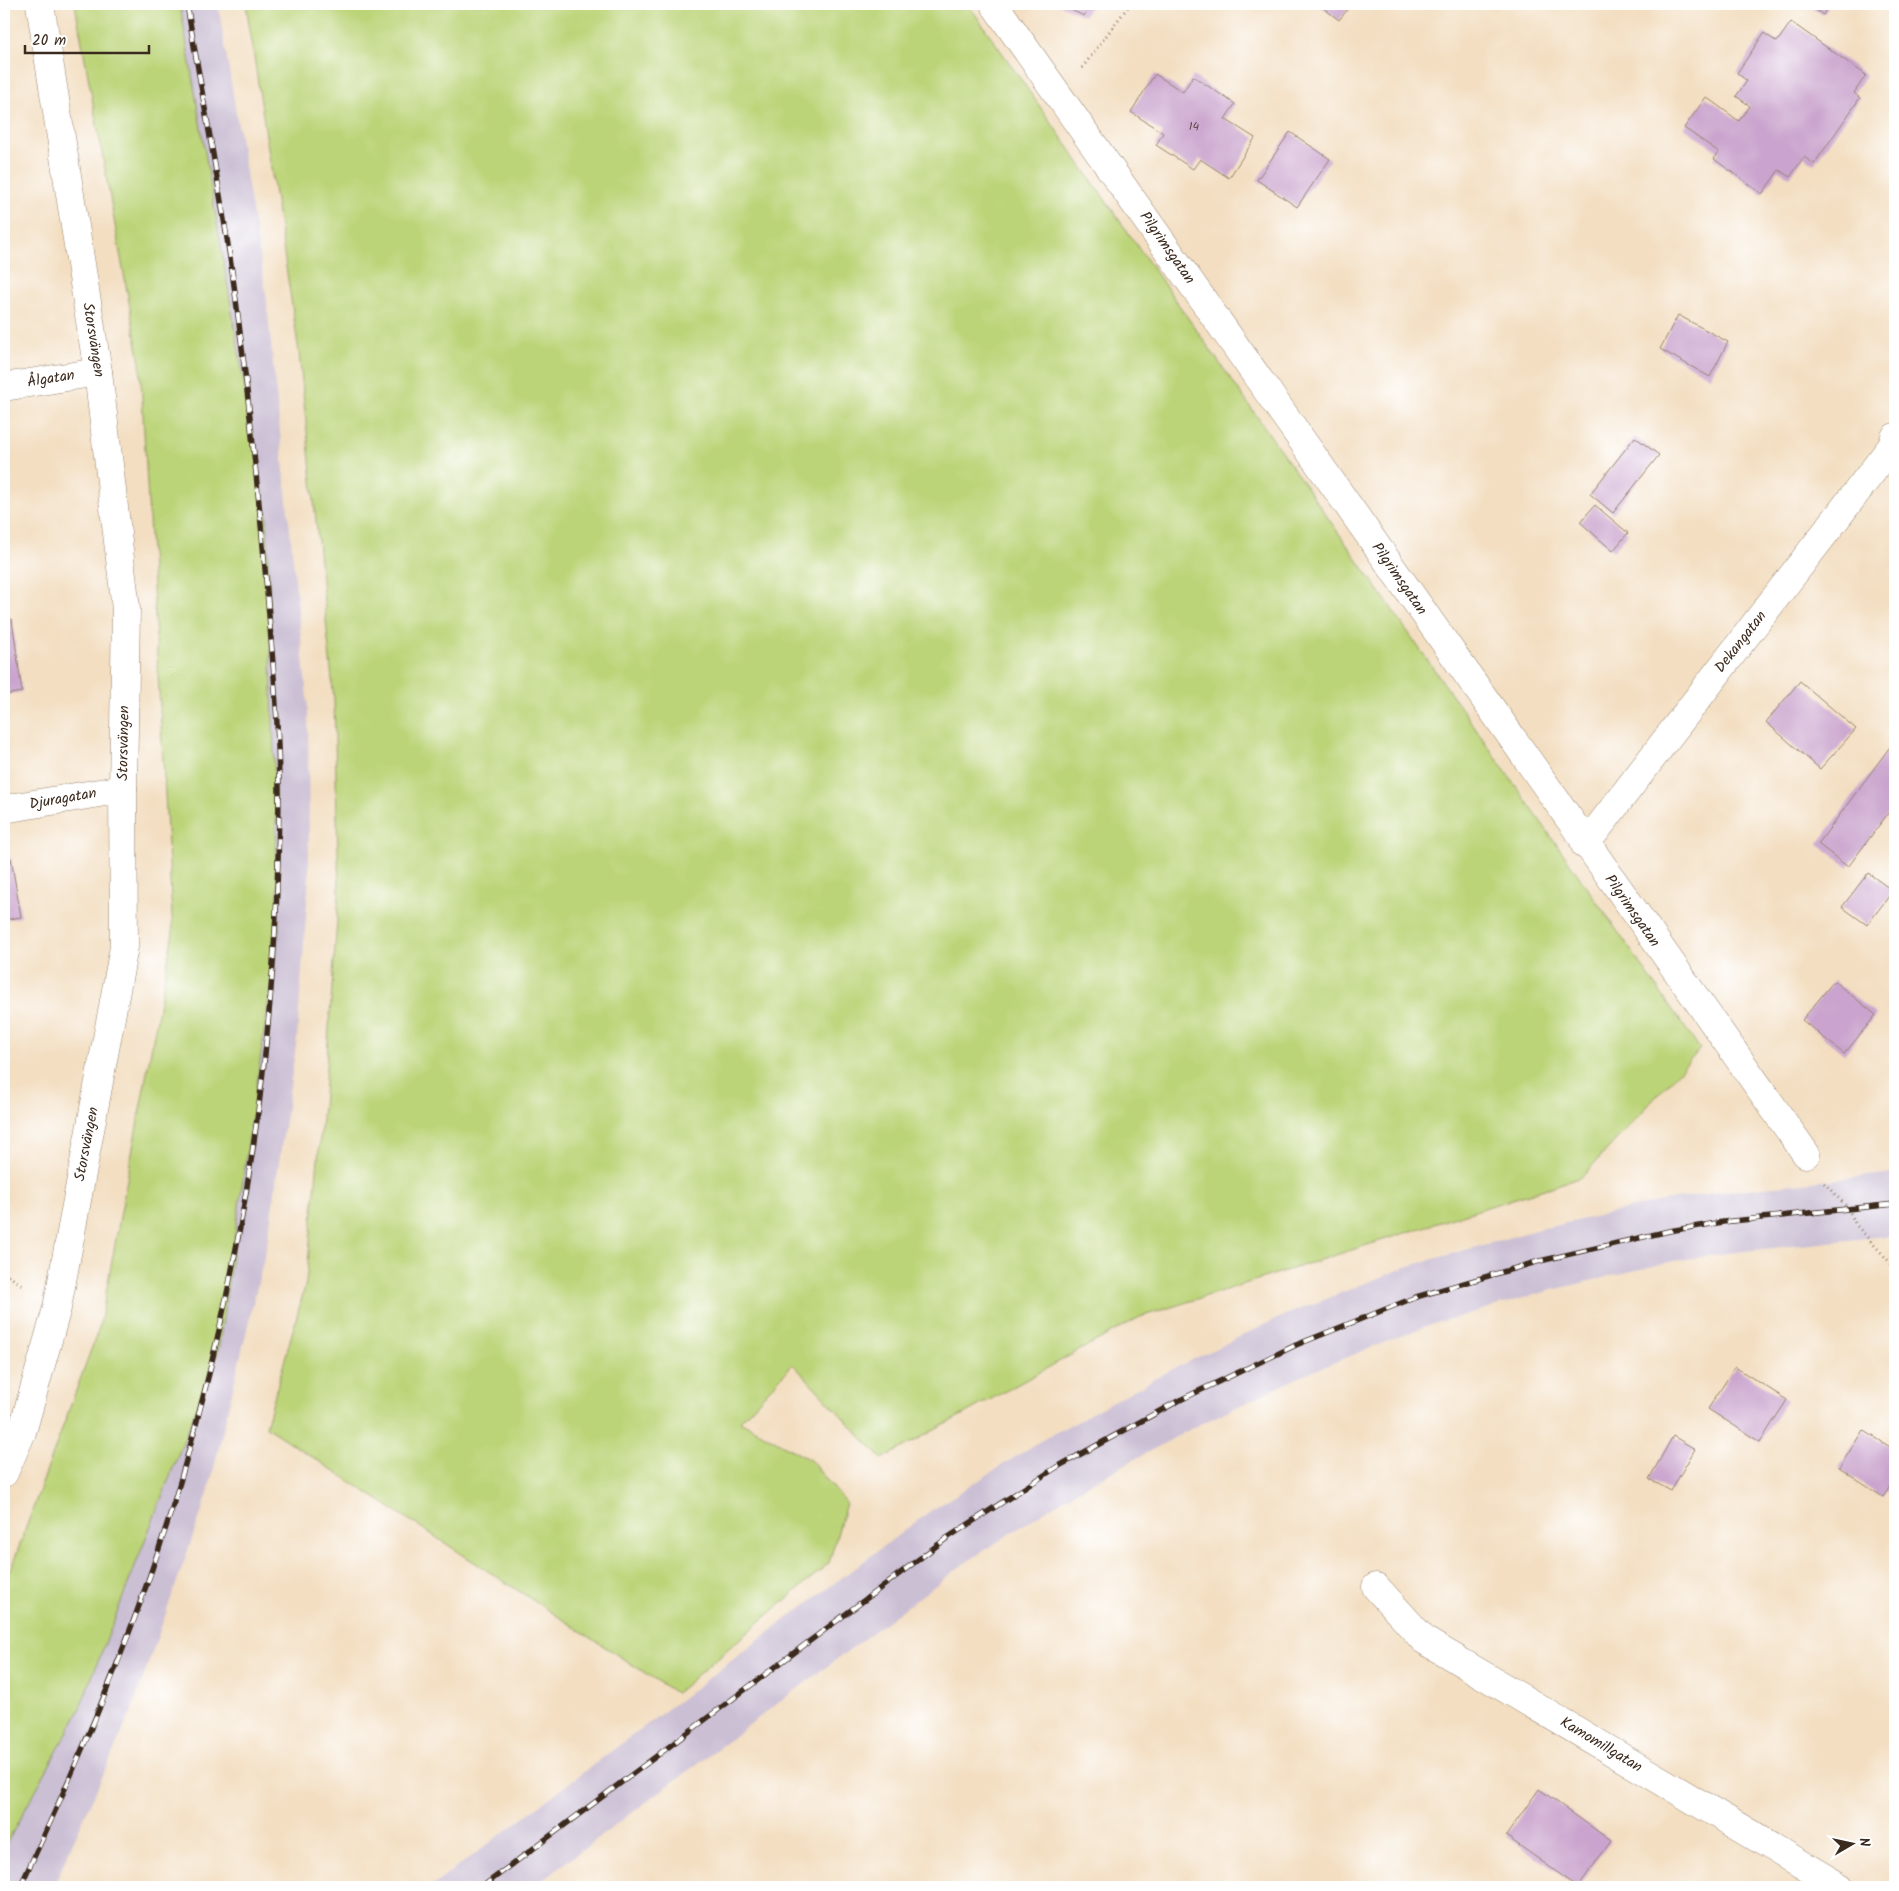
<svg xmlns="http://www.w3.org/2000/svg" width="1899" height="1891" viewBox="0 0 1899 1891" font-family="Kalam,sans-serif">
	<rect width="100%" height="100%" fill="#fff"/>
	<filter id="ink" filterUnits="userSpaceOnUse"><feTurbulence type="fractalNoise" baseFrequency=".02" numOctaves="2"/><feDisplacementMap in="SourceGraphic" scale="10" xChannelSelector="R" yChannelSelector="G"/><feConvolveMatrix kernelMatrix="1 2 1 2 8 2 1 2 1" color-interpolation-filters="sRGB"/></filter>
	<filter id="wash" filterUnits="userSpaceOnUse"><feTurbulence type="fractalNoise" baseFrequency=".0096" numOctaves="4" result="noise"/><feDisplacementMap in="SourceGraphic" scale="20" xChannelSelector="R" yChannelSelector="G"/><feGaussianBlur stdDeviation="1.12" result="paint"/><feColorMatrix in="noise" values="0 0 0 0 0 0 0 0 0 0 0 0 0 0 0 0 0 1.4 0 .05"/><feComposite in="paint" operator="in"/></filter>
	<g filter="url(#wash)">
		<rect width="100%" height="100%" fill="#f3dec1"/>
		<!-- industrial -->
		<g fill="#cbbfd4">
			<path d="M155 4H218L266 294 308 707 309 876 297 1038 267 1245 208 1493 132 1710 53 1887H4V1847L206 1233Z"/>
			<path d="M1895 1173V1235L1727 1253 1674 1261 1548 1291 1426 1326 1308 1373 1194 1427 1073 1493 965 1563 533 1887H431L929 1512 1042 1440 1165 1373 1283 1316 1406 1267 1532 1231 1663 1201 1719 1192Z"/>
		</g>
		<!-- green -->
		<g fill="#bcd478" stroke="#7c7f4b">
			<path d="M75 4H180L267 518 279 930 218 1352 78 1713 4 1848V1578L12 1566 100 1325 173 932 140 363Z"/>
			<path d="M246 4H968L1700 1049 1582 1177 1140 1317 882 1459 793 1364 740 1421 810 1460 846 1503 829 1563 676 1693 266 1427 306 1283 323 1108 339 894 334 700 299 352Z"/>
		</g>
		<g id="blocks">
			<!-- building -->
			<g fill="#caa4ce">
				<path d="M1058 4H1092L1084 16Z"/>
				<path d="M1318 4H1352L1339 20Z"/>
				<path d="M1807 4H1830L1823 15Z"/>
				<path d="M1791 22 1866 75 1854 93 1860 98 1814 164 1804 157 1790 177 1779 170 1762 194 1714 159 1719 152 1684 128 1706 97 1739 121 1750 106 1736 96 1747 81 1737 73 1764 33 1777 42Z"/>
				<path d="M1155 74 1183 92 1193 76 1235 104 1225 119 1255 138 1229 178 1200 159 1193 169 1156 145 1163 133 1131 112Z"/>
				<path d="M1290 132 1330 159 1297 207 1257 180Z"/>
				<path d="M4 243 9 267 4 268Z"/>
				<path d="M1678 315 1728 342 1710 377 1660 349Z"/>
				<path d="M1635 437 1659 455 1613 513 1590 494Z"/>
				<path d="M1595 505 1628 533 1613 551 1580 522Z"/>
				<path d="M12 619 22 692 4 695V621Z"/>
				<path d="M1800 681 1856 729 1820 769 1766 722Z"/>
				<path d="M1895 740V804L1848 867 1818 844Z"/>
				<path d="M11 858 21 917 4 920V860Z"/>
				<path d="M1868 873 1893 891 1867 925 1842 907Z"/>
				<path d="M1834 981 1876 1015 1844 1054 1802 1020Z"/>
				<path d="M1735 1367 1787 1400 1760 1442 1708 1409Z"/>
				<path d="M1863 1430 1895 1450V1479L1883 1497 1839 1468Z"/>
				<path d="M1673 1436 1695 1449 1671 1491 1649 1479Z"/>
				<path d="M1539 1789 1611 1841 1578 1887 1506 1836Z"/>
			</g>
		</g>
	</g>
	<g filter="url(#ink)">
		<use href="#blocks" fill-opacity="0" stroke="#978470" stroke-width="1"/>
		<g fill="none" stroke-linecap="round" stroke-linejoin="round">
			<defs>
				<g id="street">
					<path d="M994 4 1806 1154"/>
					<path d="M4 387 98 372"/>
					<path d="M4 809 123 789"/>
					<path d="M1585 845 1892 446 1895 437"/>
					<path d="M4 1473 22 1432 57 1308 124 947 123 789 126 609 98 372 40 4"/>
					<path d="M1376 1587 1424 1640 1840 1887"/>
				</g>
			</defs>
			<!-- street casing -->
			<use href="#street" stroke="#978470" stroke-width="29"/>
			<!-- path -->
			<g stroke="#978470" stroke-width="3" stroke-dasharray="1 4" stroke-linecap="butt">
				<path d="M1082 68 1130 4"/>
				<path d="M1824 1183 1848 1208 1856 1225 1895 1268"/>
				<path d="M4 1273 24 1286"/>
			</g>
			<!-- street -->
			<use href="#street" stroke="#fff" stroke-width="28"/>
			<defs>
				<g id="rail">
					<path d="M20 1887C82 1756 139 1621 180 1482 245 1259 279 1025 279 793 279 722 272 651 266 580 258 487 248 393 236 300 223 201 203 102 187 4"/>
					<path d="M482 1887 947 1538 1057 1467 1180 1400 1296 1345 1416 1297 1540 1261 1669 1231 1723 1222 1895 1204"/>
				</g>
			</defs>
			<!-- rail casing -->
			<use href="#rail" stroke="#3b2a1e" stroke-width="5.5"/>
			<!-- rail -->
			<use href="#rail" stroke="#fff" stroke-width="4" stroke-dasharray="11" stroke-linecap="butt"/>
		</g>
	</g>
	<g text-anchor="middle" dominant-baseline="central" stroke-width="5" stroke-linejoin="round" paint-order="stroke">
		<!-- number labels -->
		<g font-size="12" fill="#5f484a">
			<text x="1194" y="126">14</text>
		</g>
		<!-- street labels -->
		<g font-size="15" fill="#3b2a1e" stroke="#fff">
			<text transform="translate(1167 248) rotate(55)">Pilgrimsgatan</text>
			<text transform="translate(93 340) rotate(81)">Storsvängen</text>
			<text transform="translate(51 379) rotate(-9)">Ålgatan</text>
			<text transform="translate(1399 579) rotate(55)">Pilgrimsgatan</text>
			<text transform="translate(1741 642) rotate(-52)">Dekangatan</text>
			<text transform="translate(124 743) rotate(-89)">Storsvängen</text>
			<text transform="translate(63 799) rotate(-10)">Djuragatan</text>
			<text transform="translate(1632 911) rotate(55)">Pilgrimsgatan</text>
			<text transform="translate(87 1144) rotate(-79)">Storsvängen</text>
			<text transform="translate(1601 1745) rotate(31)">Kamomillgatan</text>
		</g>
	</g>
	<!-- margin -->
	<rect width="1899" height="1891" fill="none" stroke="#fff" stroke-width="20"/>
	<!-- north arrow -->
	<g transform="translate(1852 1844) rotate(81)" stroke="#ffffff" stroke-width="4" paint-order="stroke">
	<path d="M0-4L9 19L0 12L-9 19Z" fill="#3b2a1e"/>
	<text y="-8" font-size="14" font-weight="bold" text-anchor="middle" fill="#3b2a1e">N</text>
	</g>
	<!-- scale -->
	<path d="M25 45v8h124v-8" fill="none" stroke="#3b2a1e" stroke-width="2.5"/>
	<text x="32" y="45" font-size="15" fill="#3b2a1e" stroke="#ffffff" stroke-width="4" paint-order="stroke">20 m</text>
</svg>
